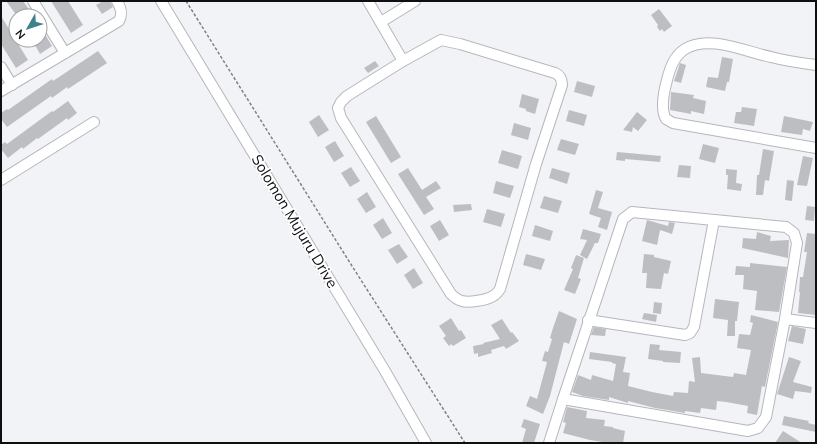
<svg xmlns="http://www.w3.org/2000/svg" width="817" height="444" viewBox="0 0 817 444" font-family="Mulish,sans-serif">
	<rect width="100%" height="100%" fill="#f2f3f7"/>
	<!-- building -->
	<g fill="#bdbec2">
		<path d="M6 1H23L34 16H17Z"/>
		<path d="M51 1H68L83 25 71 33Z"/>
		<path d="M103 1H110L113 7 102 14 96 5Z"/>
		<path d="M659 9 672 26 664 32 662 29 660 31 657 27 658 25 651 15Z"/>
		<path d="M1 16 28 60 16 68 1 44Z"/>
		<path d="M40 26 52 46 40 54 35 45 40 42Z"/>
		<path d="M98 51 107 63 68 89 67 87 52 98 51 96 7 127 1 119V113L7 109 8 110 52 79 53 81Z"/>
		<path d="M722 57 733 59 729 82H727L725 91 706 87 708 77 718 78Z"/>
		<path d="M375 61 379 66 368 73 364 68Z"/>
		<path d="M680 63 686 65 681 83 674 81Z"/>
		<path d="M577 81 595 86 592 97 574 92Z"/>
		<path d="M671 92 694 95 693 98 706 101 704 114 691 111V114L670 110Z"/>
		<path d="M522 94 539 99 535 114 526 111V109L519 107Z"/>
		<path d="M68 101 77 113 68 120 67 118 38 139 37 138 23 149 22 147 8 158 1 149V145L5 142 7 144 52 111 53 112Z"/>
		<path d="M742 107 757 109 754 126 734 123 736 112H741Z"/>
		<path d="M569 110 587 115 584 126 566 121Z"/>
		<path d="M637 112 647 120 638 131 633 127 632 132 623 130Z"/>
		<path d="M319 115 329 130 318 137 309 122Z"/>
		<path d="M376 116 401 157 391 163 366 122Z"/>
		<path d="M784 116 813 122 810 131 803 129 802 135 781 132Z"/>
		<path d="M514 123 531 128 528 140 511 135Z"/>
		<path d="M561 139 579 144 575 155 557 150Z"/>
		<path d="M335 141 344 156 334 162 325 147Z"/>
		<path d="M703 144 719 148 715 163 699 159Z"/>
		<path d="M763 149 774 151 769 181 765 180 763 195H756L757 175H759Z"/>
		<path d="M502 150 522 156 518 169 498 163Z"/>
		<path d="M617 152 661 156 660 162 625 159V161L616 160Z"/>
		<path d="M803 156 813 158 807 186 797 185Z"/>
		<path d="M679 165 691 166 690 178 677 177Z"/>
		<path d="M351 167 360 181 350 187 341 173Z"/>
		<path d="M408 168 422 190 436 181 441 188 426 197 434 209 424 215 398 174Z"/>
		<path d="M552 168 570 173 567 184 549 178Z"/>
		<path d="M726 169 737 170 736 183 742 184 741 191 727 189 728 175H726Z"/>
		<path d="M787 180 794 181 792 201 785 200Z"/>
		<path d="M496 181 514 186 510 198 493 193Z"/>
		<path d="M596 190 603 192 598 208 612 212 607 230 598 227 601 218 589 214Z"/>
		<path d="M367 192 376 207 366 213 357 199Z"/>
		<path d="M544 196 562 201 558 213 540 208Z"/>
		<path d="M471 204 472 210 454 212 453 205Z"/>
		<path d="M807 206 815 207 814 221 805 220Z"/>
		<path d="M487 209 505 214 501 227 483 222Z"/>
		<path d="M383 218 392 233 382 239 373 225Z"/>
		<path d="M440 220 449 235 439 241 430 226Z"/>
		<path d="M647 220 668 226 669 222 675 223 672 234 660 230 657 245 642 241Z"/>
		<path d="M535 225 553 231 550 241 532 236Z"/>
		<path d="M583 229 601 234 598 243H595L587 259 580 255 587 240 580 239Z"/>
		<path d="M757 232 771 236 770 241 789 240 788 258 742 248 743 238 756 239Z"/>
		<path d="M807 233 816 234V315L798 313 800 292H799L800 277H803L807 252H804Z"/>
		<path d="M399 244 408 257 397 264 388 250Z"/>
		<path d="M526 254 545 259 541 270 523 265Z"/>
		<path d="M644 254 654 255V257L671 261 668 274 664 273 661 289 646 288 647 273H642Z"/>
		<path d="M576 255 584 258 578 278 581 279 575 294 564 290 573 269 571 268Z"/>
		<path d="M750 263 787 267 779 312 755 310 757 291 743 289 744 275H735L736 266 750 267Z"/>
		<path d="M414 268 423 283 413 289 404 275Z"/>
		<path d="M715 299 739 302 737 321H735V336H727L728 320 713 318Z"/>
		<path d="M654 302 662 303 661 314 653 313Z"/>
		<path d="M559 311 577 319 569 344 564 342 550 396 543 414 526 406 530 396 537 399 547 362 542 361 545 351 548 352 552 339 550 338 553 328Z"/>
		<path d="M644 313 657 315 656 322 642 319Z"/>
		<path d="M751 315 778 322 765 387 762 386 757 415 747 413 748 406 726 402 717 401 716 410 701 408 700 413 685 411V413L655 408 628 401V403L609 397V400L583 396 572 392 578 375 591 380 592 375 613 381 616 364 612 363V362L589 359 590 352 626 357 623 372 630 373 628 386 652 392 673 396 674 392 688 393 689 381 695 382 692 358 700 357 701 373 733 377 734 373 746 375 751 350 737 348 739 334 750 335 753 323 750 322Z"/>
		<path d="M451 318 459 331 461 330 466 338 453 346 451 344 449 346 443 338 446 336 439 326Z"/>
		<path d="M502 319 511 333 512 332 519 341 506 349 504 346 491 350 492 353 478 357V353L474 354 473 346 484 344 483 343 500 339 491 325Z"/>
		<path d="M792 326 806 329 803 344 788 341Z"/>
		<path d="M594 327 606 329 605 336 591 335Z"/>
		<path d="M650 344 660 345 659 350 681 352 680 363 663 362V361L648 359Z"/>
		<path d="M789 357 801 361 793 382 812 387 811 393 795 391 793 399 777 394Z"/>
		<path d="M567 407 587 411 586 418 605 420 604 426 613 427V428L625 431 623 443H609L590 440 563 433 566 423 563 422Z"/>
		<path d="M784 416 809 421 808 423 816 425V432L782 425Z"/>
		<path d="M524 419 540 424 534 443H522L526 429 521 427Z"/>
		<path d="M783 431 802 443H775Z"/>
	</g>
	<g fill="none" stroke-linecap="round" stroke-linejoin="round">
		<defs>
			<g id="minor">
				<path d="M33 1 65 53"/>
				<path d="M161 1 385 371 426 443"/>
				<path d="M368 1 403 61"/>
				<path d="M381 22 415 1"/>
				<path d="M441 40 460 44 555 73C560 75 562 79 562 85L536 164 500 289C498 292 496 295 493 296 488 300 468 303 462 301 458 300 454 297 451 294L341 118 338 108 341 102 347 96 403 61Z"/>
				<path d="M816 65C801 63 786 61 771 57 746 52 709 34 685 49 674 56 670 68 667 80 664 91 660 109 666 119L673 123 816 148"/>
				<path d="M1 67 12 85"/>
				<path d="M1 91 119 21C123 14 121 8 117 1"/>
				<path d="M1 180 94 122"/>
				<path d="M588 320 685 335 690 333 694 327 714 220"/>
				<path d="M563 399 623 219 632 212 786 227 794 233 797 243 785 319"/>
				<path d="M549 443 563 399 748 431 758 428 766 417 785 319 816 323"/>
			</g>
		</defs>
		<!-- minor casing -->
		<use href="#minor" stroke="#b5b7bb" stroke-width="12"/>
		<!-- path -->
		<path stroke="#808183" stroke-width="1.5" stroke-dasharray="3 2" stroke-linecap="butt" d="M186 1 352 266 465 443"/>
		<!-- minor -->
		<use href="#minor" stroke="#fff" stroke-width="10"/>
	</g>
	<g text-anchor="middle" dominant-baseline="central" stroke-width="3.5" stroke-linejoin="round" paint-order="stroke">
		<!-- street labels -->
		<g font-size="15" fill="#0e0f10" stroke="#fff">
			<text transform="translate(295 221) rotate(59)">Solomon Mujuru Drive</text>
		</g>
	</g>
	<!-- border -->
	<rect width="817" height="444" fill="none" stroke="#0e0f10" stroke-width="4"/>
	<!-- north arrow -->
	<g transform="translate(28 28) rotate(231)"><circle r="19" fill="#ffffff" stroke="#9f9f9f"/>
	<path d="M0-3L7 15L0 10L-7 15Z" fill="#3c838c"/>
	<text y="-6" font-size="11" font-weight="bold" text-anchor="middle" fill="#0e0f10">N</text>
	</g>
</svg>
